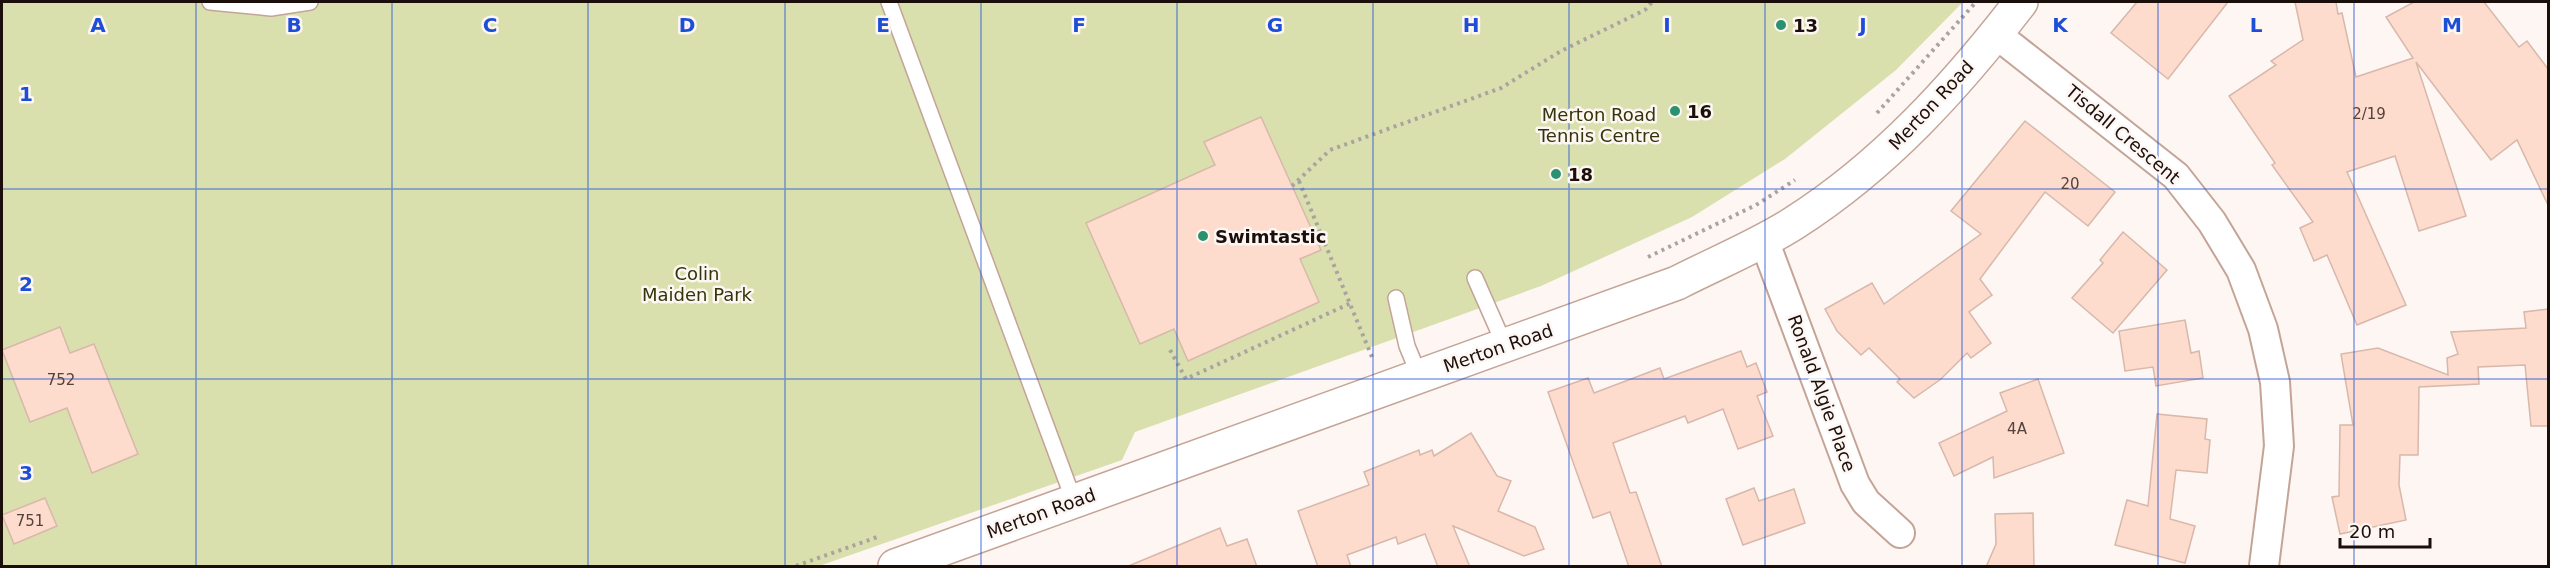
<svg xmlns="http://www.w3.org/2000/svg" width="2550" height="568" viewBox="0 0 2550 568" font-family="'DejaVu Sans',sans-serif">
	<rect width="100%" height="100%" fill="#fdf6f3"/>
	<!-- green -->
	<path fill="#d9e0ad" d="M2 2H1963L1896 70 1785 159 1692 217 1541 286 1135 432 1122 460 819 566H2Z"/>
	<!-- building -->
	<g fill="#fddbcd" stroke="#d8b8aa" stroke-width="1.5">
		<path d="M2137 2H2228L2168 79 2111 33Z"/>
		<path d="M2295 2H2336L2338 14 2342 13 2356 77 2413 58 2386 17 2414 2H2484L2519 47 2527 41 2548 69V205L2517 140 2491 160 2416 62 2466 216 2419 231 2395 156 2347 172 2406 305 2357 325 2327 255 2314 261 2300 228 2313 222 2272 165 2275 163 2229 96 2276 65 2271 61 2303 40Z"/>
		<path d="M1261 117 1321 250 1300 259 1319 302 1188 361 1174 329 1140 344 1086 223 1215 165 1204 142Z"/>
		<path d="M2025 121 2115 192 2088 226 2045 192 1980 279 1992 295 1969 312 1991 343 1971 358 1967 353 1941 379 1914 398 1897 382 1900 379 1869 348 1861 355 1837 331 1825 309 1872 283 1884 304 1981 234 1951 211Z"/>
		<path d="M2123 232 2167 270 2113 333 2072 298 2103 263 2100 260Z"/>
		<path d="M2548 309V426H2531L2525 365 2478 367 2479 384 2419 387 2418 455H2400L2399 485 2406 520 2340 534 2332 497 2339 496 2340 425H2353L2341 354 2378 348 2448 375 2447 358 2458 354 2451 332 2526 328 2524 312Z"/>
		<path d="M2185 320 2191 353 2199 351 2203 378 2156 386 2153 367 2125 371 2119 331Z"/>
		<path d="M60 327 70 353 94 344 138 454 92 473 67 408 30 422 2 350Z"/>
		<path d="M1741 351 1747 367 1756 363 1767 392 1757 396 1773 436 1738 449 1723 409 1688 423 1685 416 1613 443 1630 493 1636 492 1662 567H1629L1610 512 1593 518 1548 392 1588 378 1594 393 1660 368 1664 379Z"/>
		<path d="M2038 379 2064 453 1994 478 1993 457 1954 476 1939 443 2007 411 2000 393Z"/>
		<path d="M2157 414 2207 419 2205 439 2210 440 2207 473 2176 470 2170 519 2195 526 2185 563 2115 545 2127 500 2148 506Z"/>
		<path d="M1471 433 1497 476 1511 481 1498 511 1535 527 1544 549 1524 556 1453 526 1470 567H1438L1425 534 1398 544 1396 537 1347 555 1351 567H1318L1298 511 1369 485 1364 472 1419 450 1420 455 1432 450 1434 456Z"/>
		<path d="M1754 488 1759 501 1794 489 1805 523 1743 545 1726 499Z"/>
		<path d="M45 498 57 526 14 544 2 515Z"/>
		<path d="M2033 513 2034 567H1986L1996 544 1995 514Z"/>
		<path d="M1220 528 1227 546 1247 539 1257 567H1126Z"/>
	</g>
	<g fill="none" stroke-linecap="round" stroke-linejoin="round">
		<defs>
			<g id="service">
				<path d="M210 2 271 8 310 2"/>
				<path d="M889 2 1074 501"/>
				<path d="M1475 278 1505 346"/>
				<path d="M1396 298 1407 346 1419 375"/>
			</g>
			<g id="minor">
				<path d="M1996 34 2176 176 2212 222 2241 270 2263 329 2275 382 2279 446 2264 566"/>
				<path d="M1764 240 1855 484 1866 502 1900 533"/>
			</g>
			<path id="secondary" d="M895 566 1677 283C1716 263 1758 246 1794 223 1885 165 1956 86 2021 2"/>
		</defs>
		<!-- service casing -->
		<use href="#service" stroke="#c4a497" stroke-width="18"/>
		<!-- minor casing -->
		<use href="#minor" stroke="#c4a497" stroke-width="32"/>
		<!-- secondary casing -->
		<use href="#secondary" stroke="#c4a497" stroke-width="36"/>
		<!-- path -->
		<g stroke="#aba39f" stroke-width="4" stroke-dasharray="3 4.5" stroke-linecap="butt">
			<path d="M1877 113 1976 2"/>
			<path d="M1299 181 1372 357"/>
			<path d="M1292 186 1330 150 1501 88 1561 51 1645 10 1652 2"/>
			<path d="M1648 257 1756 205 1795 180"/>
			<path d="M1170 350 1186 379 1351 303"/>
			<path d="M796 566 880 536"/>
		</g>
		<!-- service -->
		<use href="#service" stroke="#fff" stroke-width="15"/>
		<!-- minor -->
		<use href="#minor" stroke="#fff" stroke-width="28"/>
		<!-- secondary -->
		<use href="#secondary" stroke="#fff" stroke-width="33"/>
	</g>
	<!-- grid -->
	<path fill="none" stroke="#1d4ed8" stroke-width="1.5" stroke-opacity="0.55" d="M196 2V566M392 2V566M588 2V566M785 2V566M981 2V566M1177 2V566M1373 2V566M1569 2V566M1765 2V566M1962 2V566M2158 2V566M2354 2V566M2 189H2548M2 379H2548"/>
	<!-- markers -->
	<g fill="#2b926f" stroke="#fdf6f3" stroke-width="2">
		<circle cx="1781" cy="25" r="6"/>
		<circle cx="1675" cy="111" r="6"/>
		<circle cx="1556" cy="174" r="6"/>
		<circle cx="1203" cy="236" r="6"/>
	</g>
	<g text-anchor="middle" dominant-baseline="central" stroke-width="5" stroke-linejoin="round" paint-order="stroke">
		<!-- number labels -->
		<g font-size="15" fill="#54423c">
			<text x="2369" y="114">2/19</text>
			<text x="2070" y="184">20</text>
			<text x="61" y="380">752</text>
			<text x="2017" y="429">4A</text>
			<text x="30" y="521">751</text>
		</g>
		<!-- poi labels -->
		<g font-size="18" font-weight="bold" fill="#1b0f0b" stroke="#fdf6f3" text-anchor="start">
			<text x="1793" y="25">13</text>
			<text x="1687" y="111">16</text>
			<text x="1568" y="174">18</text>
			<text x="1215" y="236">Swimtastic</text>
		</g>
		<!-- street labels -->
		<g font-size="18" fill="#1b0f0b" stroke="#fdf6f3">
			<text transform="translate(1931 105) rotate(-47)">Merton Road</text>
			<text transform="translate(2123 134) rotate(40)">Tisdall Crescent</text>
			<text transform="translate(1498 348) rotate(-19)">Merton Road</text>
			<text transform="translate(1822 393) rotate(70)">Ronald Algie Place</text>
			<text transform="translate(1041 513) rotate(-20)">Merton Road</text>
		</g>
		<!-- park labels -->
		<g font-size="18" fill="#323508" stroke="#fdf6f3">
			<text x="1599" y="114">Merton Road<tspan x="1599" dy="21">Tennis Centre</tspan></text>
			<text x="697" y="273">Colin<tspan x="697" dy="21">Maiden Park</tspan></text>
		</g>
	</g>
	<g font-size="20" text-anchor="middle" font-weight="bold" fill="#1d4ed8" stroke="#fdf6f3" stroke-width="5" stroke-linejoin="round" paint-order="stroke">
		<text x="98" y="32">A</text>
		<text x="294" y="32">B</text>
		<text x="490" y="32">C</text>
		<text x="687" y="32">D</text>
		<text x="883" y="32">E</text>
		<text x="1079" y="32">F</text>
		<text x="1275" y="32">G</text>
		<text x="1471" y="32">H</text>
		<text x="1667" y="32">I</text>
		<text x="1863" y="32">J</text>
		<text x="2060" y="32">K</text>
		<text x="2256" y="32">L</text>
		<text x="2452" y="32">M</text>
		<text x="26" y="101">1</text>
		<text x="26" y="291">2</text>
		<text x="26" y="480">3</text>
	</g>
	<!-- border -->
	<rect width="2550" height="568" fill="none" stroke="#1b0f0b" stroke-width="6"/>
	<!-- scale -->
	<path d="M2340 538v9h90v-9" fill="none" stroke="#1b0f0b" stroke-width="3"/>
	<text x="2349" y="538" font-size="18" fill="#1b0f0b" stroke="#fdf6f3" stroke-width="4.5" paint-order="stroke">20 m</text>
</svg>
